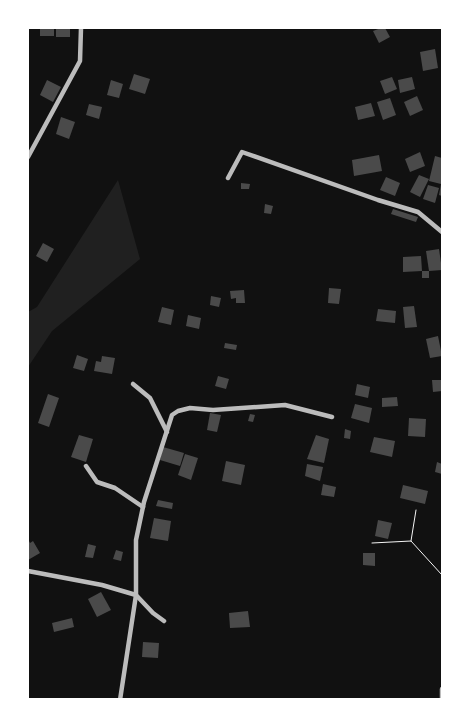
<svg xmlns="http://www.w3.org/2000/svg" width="470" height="727" viewBox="0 0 470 727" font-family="'Fira Sans',sans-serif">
	<rect width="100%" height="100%" fill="#111"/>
	<!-- green -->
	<path fill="#202020" d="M118 180 140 259 52 331 28 367V312L37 307Z"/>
	<!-- building -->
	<g fill="#4a4a4a">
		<rect x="40" y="28" width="14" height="8"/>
		<rect x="56" y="28" width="14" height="9"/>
		<path d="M381 28H385L390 37 379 43 373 31Z"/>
		<path d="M435 49 438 68 423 71 420 52Z"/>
		<path d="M134 74 150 79 145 94 129 89Z"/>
		<path d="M392 77 397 89 385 94 380 81Z"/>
		<path d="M412 77 415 89 400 93 398 80Z"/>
		<path d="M47 80 61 87 53 102 40 95Z"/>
		<path d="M111 80 123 84 119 98 107 95Z"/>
		<path d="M417 96 423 110 410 116 404 102Z"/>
		<path d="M390 98 396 115 383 120 377 102Z"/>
		<path d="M371 103 375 116 358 120 355 107Z"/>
		<path d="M89 104 102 107 99 119 86 115Z"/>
		<path d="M61 117 75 122 69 139 56 134Z"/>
		<path d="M420 152 425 166 410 172 405 159Z"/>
		<path d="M379 155 382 171 354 176 352 160Z"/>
		<path d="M435 156 442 158V196L439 195 441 184 429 181Z"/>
		<path d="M419 175 429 179 420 197 410 192Z"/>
		<path d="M386 177 400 183 395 196 380 190Z"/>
		<path d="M241 183 250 184 249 189H241Z"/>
		<path d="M428 185 439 188 435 203 423 199Z"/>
		<path d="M265 204 273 206 271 214 264 213Z"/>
		<path d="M393 209 418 217 416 222 391 214Z"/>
		<path d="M43 243 54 249 47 262 36 256Z"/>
		<path d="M439 249 442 270 429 271 426 251Z"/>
		<path d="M421 256 422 271H429V278H422V271L403 272V257Z"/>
		<path d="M329 288 341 289 339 304 328 303Z"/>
		<path d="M244 290 245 303H236V298L231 299 230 291Z"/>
		<path d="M211 296 221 298 219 307 210 305Z"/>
		<path d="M414 306 417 327 405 328 403 307Z"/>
		<path d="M162 307 174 310 171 325 158 322Z"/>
		<path d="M378 309 396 311 395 323 376 321Z"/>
		<path d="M188 315 201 318 199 329 186 326Z"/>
		<path d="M438 336 442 356 430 358 426 339Z"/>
		<path d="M225 343 237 345 236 350 224 348Z"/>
		<path d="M77 355 88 359 84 371 73 368Z"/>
		<path d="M102 356 115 358 112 374 94 371 96 361 101 362Z"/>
		<path d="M218 376 229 379 226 389 215 386Z"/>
		<path d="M432 380H442V391L433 392Z"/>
		<path d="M357 384 370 387 368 398 355 395Z"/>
		<path d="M48 394 59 398 49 427 38 423Z"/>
		<path d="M397 397 398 406 382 407V398Z"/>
		<path d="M355 404 372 408 369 423 351 418Z"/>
		<path d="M210 413 221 415 217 432 207 430Z"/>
		<path d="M250 414 255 415 253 422 248 421Z"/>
		<path d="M409 418 426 419 425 437 408 436Z"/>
		<path d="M345 429 351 431 350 439 344 438Z"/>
		<path d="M79 435 93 439 86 462 71 457Z"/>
		<path d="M316 435 329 439 324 463 307 459Z"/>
		<path d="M374 437 395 441 392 457 370 452Z"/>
		<path d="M163 447 184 453 180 466 160 460Z"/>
		<path d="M185 454 198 458 191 480 178 475Z"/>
		<path d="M226 461 245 465 241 485 222 481Z"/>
		<path d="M437 462 442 464V474L435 472Z"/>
		<path d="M307 464 323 467 320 481 305 476Z"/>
		<path d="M323 484 336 487 334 497 321 495Z"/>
		<path d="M403 485 428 491 425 504 400 498Z"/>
		<path d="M158 500 173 503 172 509 156 506Z"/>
		<path d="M154 518 171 521 168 541 150 538Z"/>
		<path d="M378 520 392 523 388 539 375 536Z"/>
		<path d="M28 539 30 543 33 541 40 553 28 560Z"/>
		<path d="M88 544 96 546 93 558 85 557Z"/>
		<path d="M116 550 123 552 121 561 113 559Z"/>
		<path d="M363 553H375V566L363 565Z"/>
		<path d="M101 592 111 610 97 617 88 599Z"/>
		<path d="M248 611 250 627 230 628 229 613Z"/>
		<path d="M72 618 74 627 54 632 52 623Z"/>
		<path d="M143 642 159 643 158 658 142 657Z"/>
	</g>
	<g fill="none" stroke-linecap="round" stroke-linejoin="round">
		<!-- path -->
		<g stroke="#f5f5f5" stroke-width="1">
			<path d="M411 541 416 510"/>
			<path d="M372 543 411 541 442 575"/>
		</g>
		<!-- minor -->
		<g stroke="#bcbcbc" stroke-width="4.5">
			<path d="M28 157 80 61 81 28"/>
			<path d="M228 178 242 152 378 200 418 212 442 232"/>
			<path d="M133 384 150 398 167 432"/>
			<path d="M86 466 97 482 115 488 143 507"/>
			<path d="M28 571 102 585 136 595 120 700"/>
			<path d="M164 621 153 613 136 595V540L144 502 172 415 178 411 190 408 213 410 285 405 332 417"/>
			<path d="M442 700V689"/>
		</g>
	</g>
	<!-- border -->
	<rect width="470" height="727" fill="none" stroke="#ffffff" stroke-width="58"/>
</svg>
